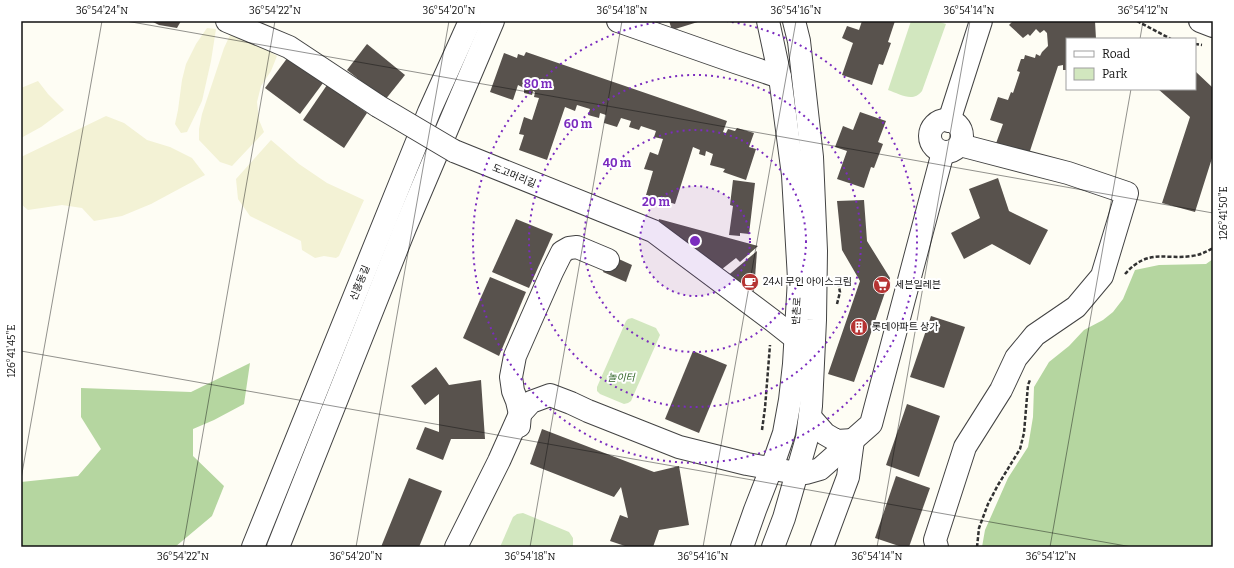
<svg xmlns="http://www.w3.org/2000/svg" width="1234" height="568" viewBox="0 0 1234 568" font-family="Bitter,'Noto Sans KR',serif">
	<rect width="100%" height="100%" fill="#fefdf4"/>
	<!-- farmland -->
	<g fill="#f3f2d5">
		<path d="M207 28 216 29 211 61 202 101 187 132 181 133 175 124 178 110 182 80 186 64 196 44Z"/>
		<path d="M231 33 266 49 277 56 271 71 261 86 257 102 259 120 264 132 232 166 220 162 199 140V129L202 114 224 48Z"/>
		<path d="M38 81 48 94 64 110 41 127 21 138V88Z"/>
		<path d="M106 116 124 123 147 140 170 147 192 158 205 175 151 204 122 216 94 221 82 208 62 205 28 210 21 204V157Z"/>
		<path d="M271 140 299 164 327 183 364 200 339 256 336 258 324 256 315 258 302 250 301 241 250 216 238 199 236 179Z"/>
	</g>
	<!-- green -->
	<g fill="#d2e7bf">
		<path d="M911 21H937L946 24 922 91C913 103 900 94 888 90Z"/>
		<path d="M632 318 656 328 660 335 631 401 628 403 624 404 600 394 597 391V387L626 321 628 319Z"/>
		<path d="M523 513 569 532 573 538V547H500L513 517 517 514Z"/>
	</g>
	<!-- forest -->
	<g fill="#b5d6a0">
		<path d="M1213 259V547H982L985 530 1008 478 1028 447 1033 417 1034 387 1049 362 1069 346 1084 330 1103 320 1113 312 1123 299 1135 270 1159 265 1206 264Z"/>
		<path d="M250 363 244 404 214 420 193 429V456L224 486 212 516 175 547H21V482L78 476 101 449 81 417V388L191 392Z"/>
	</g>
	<!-- building -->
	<g fill="#58524d">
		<path d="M151 21H181L177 28 159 25Z"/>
		<path d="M669 21H701L672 30Z"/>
		<path d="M862 21H895L888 42 891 43 883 65 879 64 872 85 842 75 853 43 842 38 847 26 859 30Z"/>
		<path d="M1013 21H1095L1096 39H1067V70H1063V65L1058 66 1027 160 994 149 1003 124 990 120 998 97 1008 100 1011 92 1013 93 1020 72 1017 71 1021 59H1024L1025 55 1035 58 1036 54 1040 56 1042 52 1048 46 1047 33 1044 30 1040 33 1036 29 1030 36 1028 34 1023 38 1009 25Z"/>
		<path d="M367 44 405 75 385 100 347 70Z"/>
		<path d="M526 52 727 121 723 132 726 133 728 129 735 131 737 128 754 133 749 147 756 149 746 180 723 172 725 169 710 165 713 154 706 151 705 156 699 154 700 150 693 147 675 204 646 195 653 171 644 169 650 152 658 155 663 139 654 137 656 131 641 126 639 130 629 127 631 121 621 118 617 127 604 123 606 115 600 113 599 118 588 115 590 109 577 105 575 111 565 107 547 160 519 150 524 135 519 134 524 117 532 120 539 98 534 97 535 92 533 91 532 95 524 93V88L518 85 513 100 490 92 504 53 517 58 518 54 524 56Z"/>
		<path d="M288 57 323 83 300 114 265 88Z"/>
		<path d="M1195 71 1213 88V155L1195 212 1162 203 1190 117 1158 89H1195Z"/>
		<path d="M327 85 367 113 344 148 303 120Z"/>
		<path d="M860 112 886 121 878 142 883 144 874 168 871 167 864 188 837 179 847 151 835 147 843 126 853 130Z"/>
		<path d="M998 178 1009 211 1048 230 1030 265 992 244 964 259 951 233 980 218 969 189Z"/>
		<path d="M733 180 755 183 749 234 740 233V236L729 235 733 206 730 205Z"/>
		<path d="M864 200 867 241 890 278 854 382 828 374 860 281 842 250 837 201Z"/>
		<path d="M516 219 553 234 529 288 492 272Z"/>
		<path d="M659 219 758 246 740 262 736 258 717 273 657 226Z"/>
		<path d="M757 251 754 291 744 295 725 278Z"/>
		<path d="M610 255 632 265 626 282 603 272Z"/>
		<path d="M490 277 526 292 499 356 463 338Z"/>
		<path d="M931 316 965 327 944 388 910 377Z"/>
		<path d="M693 351 727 365 699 433 665 419Z"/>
		<path d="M436 367 449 385 481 380 485 439H451L443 460 416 449 425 427 439 432V394L425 405 411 386Z"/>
		<path d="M907 404 940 416 919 477 886 465Z"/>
		<path d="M542 429 654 472 679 466 689 525 659 530 653 547H628L610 541 620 515 628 518 621 487 614 497 530 464Z"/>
		<path d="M896 476 930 488 909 547H902L875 538Z"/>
		<path d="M409 478 442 491 419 547H381Z"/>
	</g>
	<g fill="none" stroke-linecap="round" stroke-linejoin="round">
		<defs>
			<g id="minor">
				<path d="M227 21 289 47 378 106"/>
				<path d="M618 21 735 62 780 77"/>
				<path d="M1200 21 1213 26"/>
				<circle cx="946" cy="136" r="16"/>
				<path d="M949 121 981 21"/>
				<path d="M454 151 653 231 772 320 795 338"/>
				<path d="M810 417 825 434 837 441 853 440 848 477 822 547"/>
				<path d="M519 426 520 414 517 401 513 391 511 377 515 356 552 272 562 252 569 248 577 247 608 260"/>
				<path d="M253 547 429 112 470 21"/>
				<path d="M278 547 405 228 493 21"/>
				<path d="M456 547 499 461 520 414 531 402 550 395 571 403 588 411 679 447 747 464 796 473H806L820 469 871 424 943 152"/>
				<path d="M742 547 755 510 776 456 784 433 790 400 794 364 799 279 793 175 780 77 768 21"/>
				<path d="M773 547 784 518 807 438 811 406 815 320 816 251 812 157 799 41 794 21"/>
				<path d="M937 547 935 540 965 447 1001 390 1016 358 1035 335 1076 307 1102 276 1127 193 1068 173 960 145"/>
			</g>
		</defs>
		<!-- minor casing -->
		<use href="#minor" stroke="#434343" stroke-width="24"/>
		<!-- path -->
		<g stroke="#323232" stroke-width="2.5" stroke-dasharray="4 2" stroke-linecap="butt">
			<path d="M1137 21 1171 39"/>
			<path d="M1195 44 1202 45"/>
			<path d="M1125 274C1148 248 1164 260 1192 256 1200 255 1206 252 1213 248"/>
			<path d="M837 304 840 292 837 277"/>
			<path d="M762 430 765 408 770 345"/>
			<path d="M977 547 979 528 988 504 998 485 1020 449 1024 433 1028 385 1030 380"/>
		</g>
		<!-- minor -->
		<use href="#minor" stroke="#fff" stroke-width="22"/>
		<defs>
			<path id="minor-bridge" d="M378 106 454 151"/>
		</defs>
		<!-- minor-bridge casing -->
		<use href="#minor-bridge" stroke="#434343" stroke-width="24" stroke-linecap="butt"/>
		<!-- minor-bridge -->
		<use href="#minor-bridge" stroke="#fff" stroke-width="22"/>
	</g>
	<!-- ticks -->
	<path fill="none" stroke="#101010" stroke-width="1" stroke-opacity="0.45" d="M126 21 1213 213M1140 39 1143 21M21 351 1132 547M21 479 102 21M183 547 275 21M356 547 449 21M530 547 622 21M703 547 796 21M877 547 970 21M1050 547 1131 89"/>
	<!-- distance rings -->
	<circle cx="695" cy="241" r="55" fill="#7b2cbf" fill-opacity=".12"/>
	<g fill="none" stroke="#7b2cbf" stroke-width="2" stroke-dasharray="2 4">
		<circle cx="695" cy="241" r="55"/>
		<circle cx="695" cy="241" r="111"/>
		<circle cx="695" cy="241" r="166"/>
		<path d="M726 21A222 222 0 1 1 664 21"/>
	</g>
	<!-- icons -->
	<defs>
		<symbol id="cafe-disc" viewBox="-11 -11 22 22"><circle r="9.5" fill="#b53332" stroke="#fff"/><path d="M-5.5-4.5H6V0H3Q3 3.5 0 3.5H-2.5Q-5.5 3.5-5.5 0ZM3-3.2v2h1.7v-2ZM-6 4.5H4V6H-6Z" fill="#fff"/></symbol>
		<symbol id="supermarket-disc" viewBox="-11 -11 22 22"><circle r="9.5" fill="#b53332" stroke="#fff"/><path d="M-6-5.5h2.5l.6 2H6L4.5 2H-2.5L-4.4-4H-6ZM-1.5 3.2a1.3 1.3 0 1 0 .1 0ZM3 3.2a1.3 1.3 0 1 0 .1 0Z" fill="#fff"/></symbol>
		<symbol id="building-disc" viewBox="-11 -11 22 22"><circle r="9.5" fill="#b53332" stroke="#fff"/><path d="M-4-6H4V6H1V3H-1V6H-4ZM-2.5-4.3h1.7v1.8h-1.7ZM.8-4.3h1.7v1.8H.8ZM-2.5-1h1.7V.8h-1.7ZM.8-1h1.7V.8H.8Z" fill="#fff"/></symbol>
	</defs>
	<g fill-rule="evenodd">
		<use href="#cafe-disc" x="740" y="272" width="20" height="20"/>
		<use href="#supermarket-disc" x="872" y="275" width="20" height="20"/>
		<use href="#building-disc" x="849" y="317" width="20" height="20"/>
	</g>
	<g text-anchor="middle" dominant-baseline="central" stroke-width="4" stroke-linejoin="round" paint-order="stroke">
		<!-- street labels -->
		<g font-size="10" fill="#101010" stroke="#fff">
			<text transform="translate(514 176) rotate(22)">도고머리길</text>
			<text transform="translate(360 283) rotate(-68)">신흥동길</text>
			<text transform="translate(797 311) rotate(-87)">반촌로</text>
		</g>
		<!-- poi labels -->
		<g font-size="10" fill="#101010" stroke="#fff" text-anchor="start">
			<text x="763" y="282">24시 무인 아이스크림</text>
			<text x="895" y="285">세븐일레븐</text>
			<text x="872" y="327">롯데아파트 상가</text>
		</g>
		<!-- park labels -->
		<g font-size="10" font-style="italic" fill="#2e6325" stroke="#fff">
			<text x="621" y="378">놀이터</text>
		</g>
	</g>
	<circle cx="695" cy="241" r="6" fill="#7b2cbf" stroke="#fff" stroke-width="2"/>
	<g font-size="12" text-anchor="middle" font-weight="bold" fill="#7b2cbf" stroke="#fff" stroke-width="4" stroke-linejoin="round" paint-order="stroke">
		<text x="538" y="88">80 m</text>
		<text x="578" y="128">60 m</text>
		<text x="617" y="167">40 m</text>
		<text x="656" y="206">20 m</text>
	</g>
	<!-- border -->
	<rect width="1234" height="568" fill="none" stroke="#ffffff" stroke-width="44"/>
	<!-- legend -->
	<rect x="1066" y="38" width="130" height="52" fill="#ffffff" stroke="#9f9f9f"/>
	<rect x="1074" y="51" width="20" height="6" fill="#ffffff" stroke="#9f9f9f"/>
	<text x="1102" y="58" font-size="12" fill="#101010">Road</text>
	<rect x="1074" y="68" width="20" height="12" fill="#d2e7bf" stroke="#9f9f9f"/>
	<text x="1102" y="78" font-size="12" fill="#101010">Park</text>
	<rect x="22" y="22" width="1190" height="524" fill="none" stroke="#101010" stroke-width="1.5"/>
	<g font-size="10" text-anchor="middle" fill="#101010">
		<text x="102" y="14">36°54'24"N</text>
		<text x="275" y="14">36°54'22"N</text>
		<text x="449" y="14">36°54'20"N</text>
		<text x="622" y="14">36°54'18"N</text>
		<text x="796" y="14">36°54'16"N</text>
		<text x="969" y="14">36°54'14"N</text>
		<text x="1143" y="14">36°54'12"N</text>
		<text transform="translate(1223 213) rotate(-90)" y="4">126°41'50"E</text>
		<text transform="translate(11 351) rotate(-90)" y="4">126°41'45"E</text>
		<text x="183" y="560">36°54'22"N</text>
		<text x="356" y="560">36°54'20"N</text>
		<text x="530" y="560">36°54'18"N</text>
		<text x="703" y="560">36°54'16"N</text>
		<text x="877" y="560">36°54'14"N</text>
		<text x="1051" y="560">36°54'12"N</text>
	</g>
</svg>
